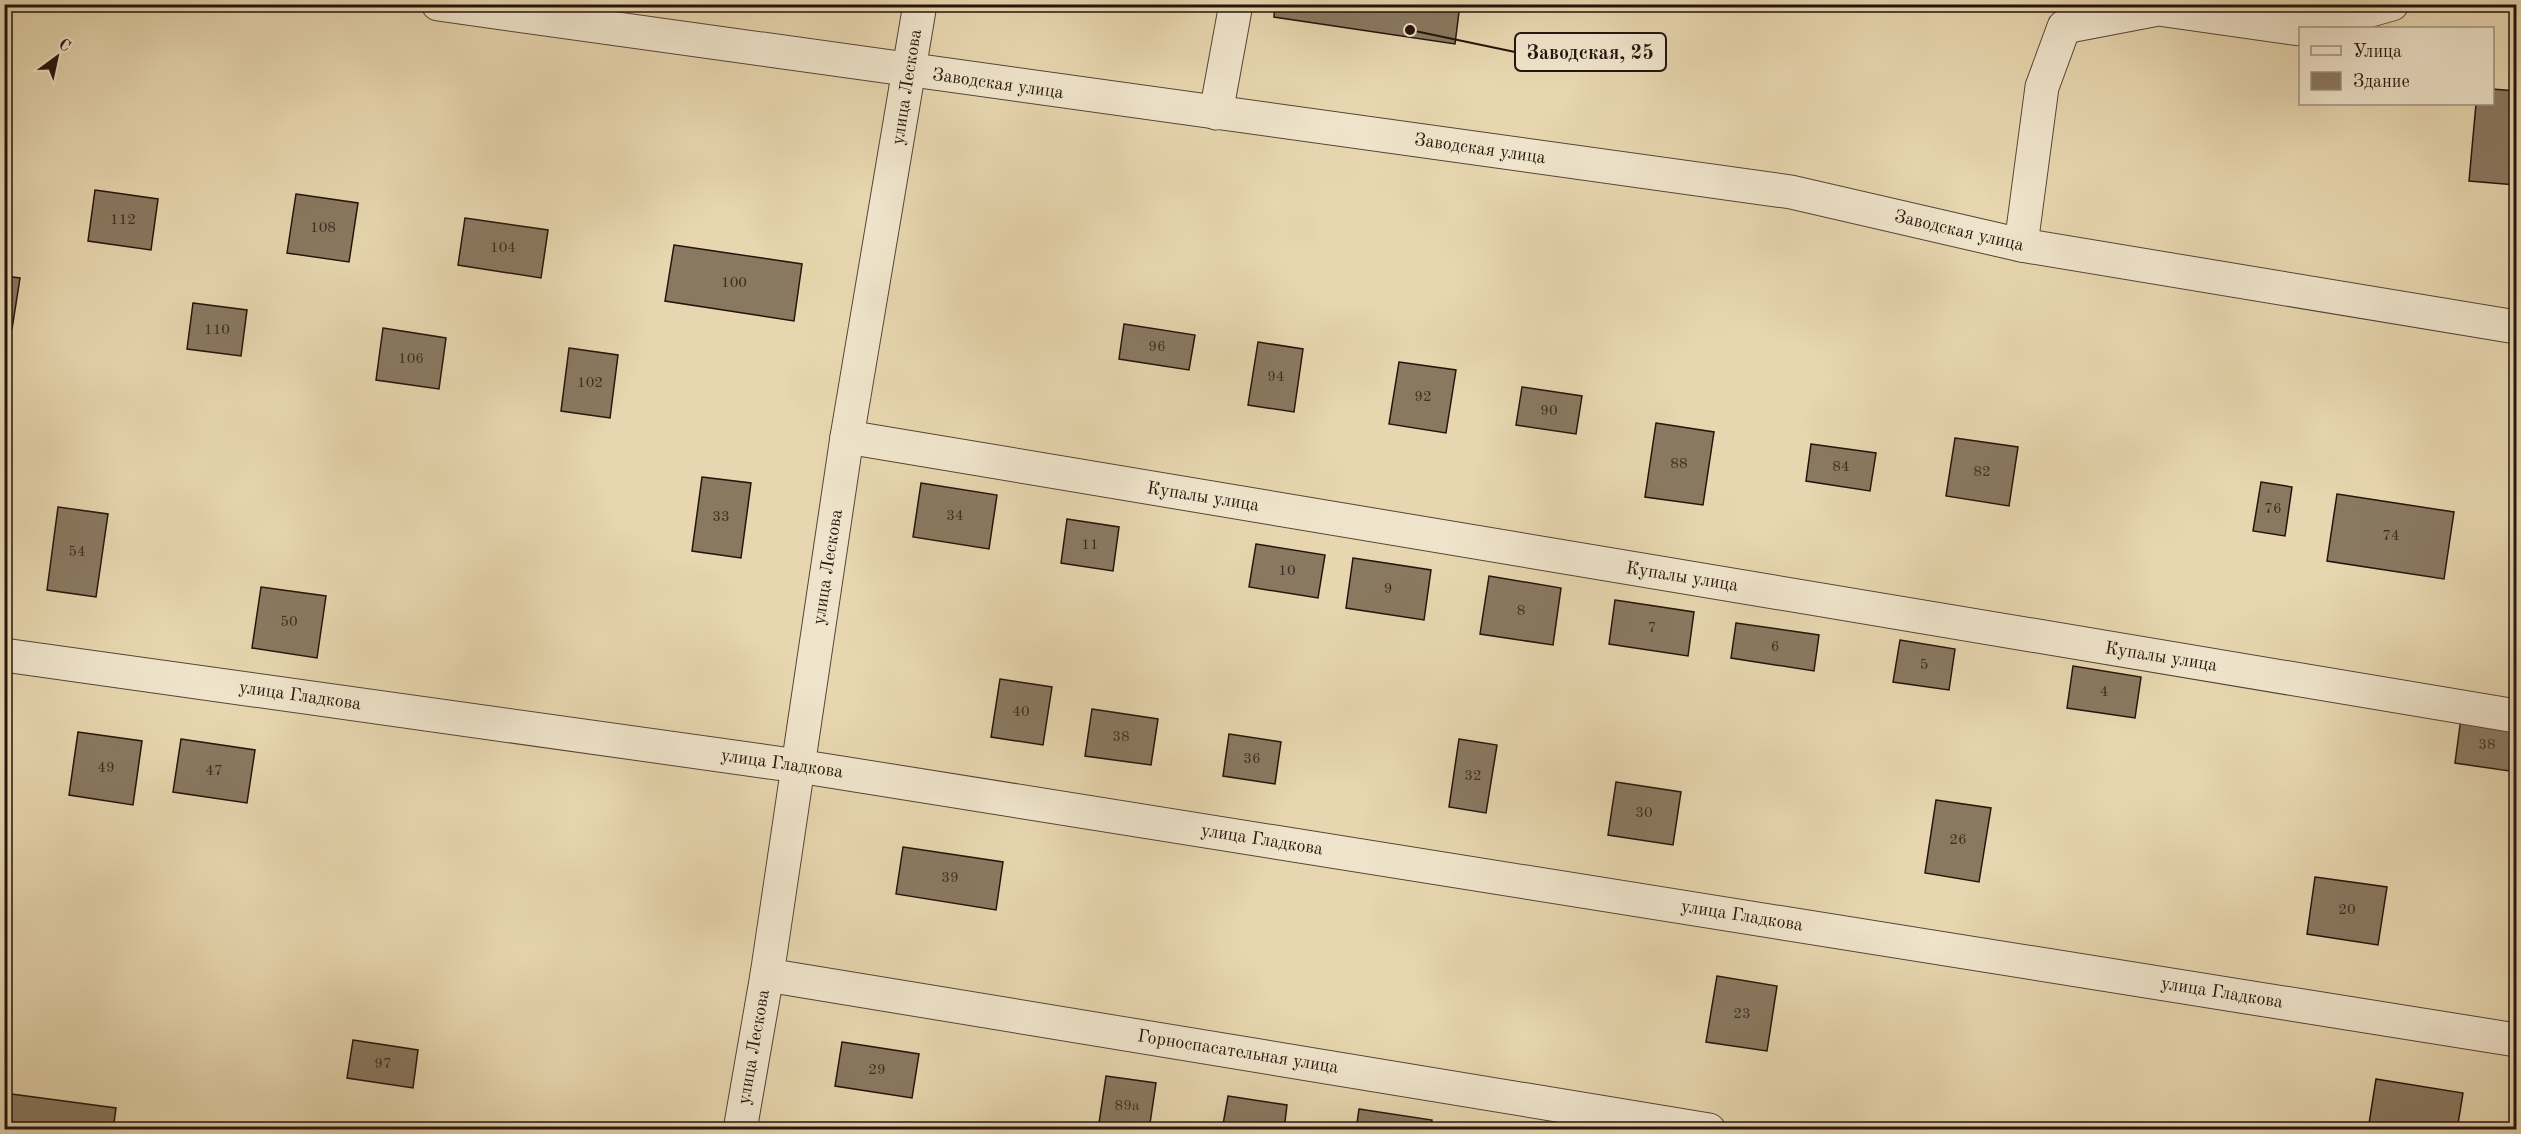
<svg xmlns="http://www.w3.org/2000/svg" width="2521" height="1134" viewBox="0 0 2521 1134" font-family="'Old Standard TT',serif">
	<rect width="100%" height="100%" fill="#e7d6af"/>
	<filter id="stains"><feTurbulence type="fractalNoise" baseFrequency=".00333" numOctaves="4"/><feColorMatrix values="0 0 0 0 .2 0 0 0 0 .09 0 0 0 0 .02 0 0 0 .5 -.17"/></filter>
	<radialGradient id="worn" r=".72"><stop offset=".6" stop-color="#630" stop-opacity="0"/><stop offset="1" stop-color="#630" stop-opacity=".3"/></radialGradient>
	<!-- building -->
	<g fill="#8a7961" stroke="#25140c" stroke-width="1.5">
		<path d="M1275 4H1460L1455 44 1274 17Z"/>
		<path d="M2492 89 2516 91V185L2469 181 2476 104H2492Z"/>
		<path d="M95 190 158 199 151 250 88 241Z"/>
		<path d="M296 194 358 203 349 262 287 253Z"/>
		<path d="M465 218 548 230 541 278 458 265Z"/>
		<path d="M674 245 802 264 794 321 665 301Z"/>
		<path d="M4 276 20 278 12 329 4 328Z"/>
		<path d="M193 303 247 310 241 356 187 349Z"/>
		<path d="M1124 324 1195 335 1189 370 1119 359Z"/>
		<path d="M383 328 446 338 439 389 376 380Z"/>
		<path d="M1258 342 1303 349 1294 412 1248 405Z"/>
		<path d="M569 348 618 355 610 418 561 411Z"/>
		<path d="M1399 362 1456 370 1446 433 1389 424Z"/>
		<path d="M1522 387 1582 396 1576 434 1516 425Z"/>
		<path d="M1656 423 1714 432 1703 505 1645 497Z"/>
		<path d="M1955 438 2018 447 2009 506 1946 496Z"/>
		<path d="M1811 444 1876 453 1870 491 1806 481Z"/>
		<path d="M702 477 751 483 741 558 692 551Z"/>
		<path d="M2261 482 2292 487 2285 536 2253 531Z"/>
		<path d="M921 483 997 495 989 549 913 537Z"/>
		<path d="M2337 494 2454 512 2444 579 2327 561Z"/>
		<path d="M58 507 108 514 96 597 47 590Z"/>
		<path d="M1067 519 1119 527 1113 571 1061 563Z"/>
		<path d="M1256 544 1325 555 1318 598 1249 587Z"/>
		<path d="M1353 558 1431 570 1424 620 1346 608Z"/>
		<path d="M1489 576 1561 588 1553 645 1480 634Z"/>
		<path d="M261 587 326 596 317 658 252 648Z"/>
		<path d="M1615 600 1694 612 1688 656 1609 644Z"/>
		<path d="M1736 623 1819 635 1814 671 1731 658Z"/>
		<path d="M1900 640 1955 649 1949 690 1893 682Z"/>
		<path d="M2073 666 2141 677 2135 718 2067 708Z"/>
		<path d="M1000 679 1052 687 1043 745 991 737Z"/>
		<path d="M1092 709 1158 719 1151 765 1085 756Z"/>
		<path d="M2461 718 2516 727V772L2455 763Z"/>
		<path d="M78 732 142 741 133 805 69 795Z"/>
		<path d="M1229 734 1281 742 1275 784 1223 776Z"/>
		<path d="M181 739 255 750 247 803 173 792Z"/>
		<path d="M1459 739 1497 745 1486 813 1449 807Z"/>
		<path d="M1616 782 1681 792 1673 845 1608 835Z"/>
		<path d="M1936 800 1991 808 1979 882 1925 873Z"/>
		<path d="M903 847 1003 862 996 910 896 894Z"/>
		<path d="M2315 877 2387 887 2378 945 2307 934Z"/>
		<path d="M1717 976 1777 986 1767 1051 1706 1042Z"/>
		<path d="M353 1040 418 1050 413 1088 347 1078Z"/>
		<path d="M842 1042 919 1054 912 1098 835 1086Z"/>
		<path d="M1106 1076 1156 1083 1149 1130H1098Z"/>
		<path d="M2376 1079 2463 1093 2457 1130H2368Z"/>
		<path d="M4 1093 116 1108 113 1130H4Z"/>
		<path d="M1228 1096 1287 1105 1284 1130H1222Z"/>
		<path d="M1359 1109 1432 1120 1430 1130H1356Z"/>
		<path d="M834 1124 871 1130H833Z"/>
	</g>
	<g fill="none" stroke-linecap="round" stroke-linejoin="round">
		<defs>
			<g id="minor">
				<path d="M438 4 1791 192 2021 245 2516 327"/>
				<path d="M2306 28 2392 4"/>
				<path d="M1216 113 1236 4"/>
				<path d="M2021 245 2042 87 2064 27 2158 9 2300 29"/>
				<path d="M847 437 2516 716"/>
				<path d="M4 655 798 766 2516 1040"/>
				<path d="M767 975 1709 1130"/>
				<path d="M740 1130 767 975 847 437 920 4"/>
			</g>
		</defs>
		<!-- minor casing -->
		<use href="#minor" stroke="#564435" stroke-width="35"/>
		<!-- minor -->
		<use href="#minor" stroke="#efe4cb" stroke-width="33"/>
	</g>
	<g text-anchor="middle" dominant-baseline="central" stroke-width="4.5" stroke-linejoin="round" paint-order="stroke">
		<!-- number labels -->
		<g font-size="15" fill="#3e2d21">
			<text x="123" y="220">112</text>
			<text x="323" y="228">108</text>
			<text x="503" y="248">104</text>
			<text x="734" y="283">100</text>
			<text x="217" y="330">110</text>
			<text x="1157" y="347">96</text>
			<text x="411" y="359">106</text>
			<text x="1276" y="377">94</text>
			<text x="590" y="383">102</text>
			<text x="1423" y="397">92</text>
			<text x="1549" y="411">90</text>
			<text x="1679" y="464">88</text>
			<text x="1841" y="467">84</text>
			<text x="1982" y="472">82</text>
			<text x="2273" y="509">76</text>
			<text x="955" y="516">34</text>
			<text x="721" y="517">33</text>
			<text x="2391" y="536">74</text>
			<text x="1090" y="545">11</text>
			<text x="77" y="552">54</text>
			<text x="1287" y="571">10</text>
			<text x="1388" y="589">9</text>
			<text x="1521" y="611">8</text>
			<text x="289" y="622">50</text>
			<text x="1652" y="628">7</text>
			<text x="1775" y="647">6</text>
			<text x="1924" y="665">5</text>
			<text x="2104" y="692">4</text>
			<text x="1021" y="712">40</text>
			<text x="1121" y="737">38</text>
			<text x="2487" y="745">38</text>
			<text x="1252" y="759">36</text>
			<text x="106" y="768">49</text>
			<text x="214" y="771">47</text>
			<text x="1473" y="776">32</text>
			<text x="1644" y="813">30</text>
			<text x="1958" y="840">26</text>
			<text x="950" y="878">39</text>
			<text x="2347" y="910">20</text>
			<text x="1742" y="1014">23</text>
			<text x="383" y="1064">97</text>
			<text x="877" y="1070">29</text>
			<text x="1127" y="1106">89а</text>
		</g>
		<!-- street labels -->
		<g font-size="18" fill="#25140c" stroke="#efe4cb">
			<text transform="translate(998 84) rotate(8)">Заводская улица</text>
			<text transform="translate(907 87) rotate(-81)">улица Лескова</text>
			<text transform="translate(1480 149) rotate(8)">Заводская улица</text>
			<text transform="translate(1959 231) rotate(13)">Заводская улица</text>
			<text transform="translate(1203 497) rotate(9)">Купалы улица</text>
			<text transform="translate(828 567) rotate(-81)">улица Лескова</text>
			<text transform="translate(1682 577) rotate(9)">Купалы улица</text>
			<text transform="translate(2161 657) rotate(9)">Купалы улица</text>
			<text transform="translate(300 696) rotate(8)">улица Гладкова</text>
			<text transform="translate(782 764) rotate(8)">улица Гладкова</text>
			<text transform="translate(1262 840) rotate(9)">улица Гладкова</text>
			<text transform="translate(1742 916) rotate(9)">улица Гладкова</text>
			<text transform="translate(2222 993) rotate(9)">улица Гладкова</text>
			<text transform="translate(754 1047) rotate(-80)">улица Лескова</text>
			<text transform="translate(1238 1052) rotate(9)">Горноспасательная улица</text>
		</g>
	</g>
	<!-- callouts -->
	<path fill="none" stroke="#25140c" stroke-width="2" d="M1410 30L1515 52"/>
	<circle fill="#25140c" stroke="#efe4cb" stroke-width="2" cx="1410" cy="30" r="6"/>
	<rect fill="#efe4cb" stroke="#25140c" stroke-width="2" x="1515" y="33" width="151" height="38" rx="6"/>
	<g font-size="20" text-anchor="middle" font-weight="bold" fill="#25140c">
		<text x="1590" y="59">Заводская, 25</text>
	</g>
	<!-- margin -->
	<rect width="2521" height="1134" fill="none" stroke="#e7d6af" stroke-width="24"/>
	<rect x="6" y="6" width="2509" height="1122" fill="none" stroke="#25140c" stroke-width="3"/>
	<rect x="12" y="12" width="2497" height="1110" fill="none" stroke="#25140c" stroke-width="1.5"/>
	<!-- legend -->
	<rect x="2299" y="27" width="195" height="78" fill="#efe4cb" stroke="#9e917f" stroke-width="1.5"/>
	<rect x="2311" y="46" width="30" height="9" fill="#efe4cb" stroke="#9e917f" stroke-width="1.5"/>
	<text x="2353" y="57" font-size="18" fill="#25140c">Улица</text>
	<rect x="2311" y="72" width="30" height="18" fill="#8a7961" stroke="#9e917f" stroke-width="1.5"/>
	<text x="2353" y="87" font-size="18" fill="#25140c">Здание</text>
	<!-- north arrow -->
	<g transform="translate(57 57) rotate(33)" stroke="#efe4cb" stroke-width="4.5" paint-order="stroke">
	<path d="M0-4.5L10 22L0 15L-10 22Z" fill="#25140c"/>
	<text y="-9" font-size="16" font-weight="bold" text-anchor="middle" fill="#25140c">С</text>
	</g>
	<rect width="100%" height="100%" filter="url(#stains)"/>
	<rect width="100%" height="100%" fill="url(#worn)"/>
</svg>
